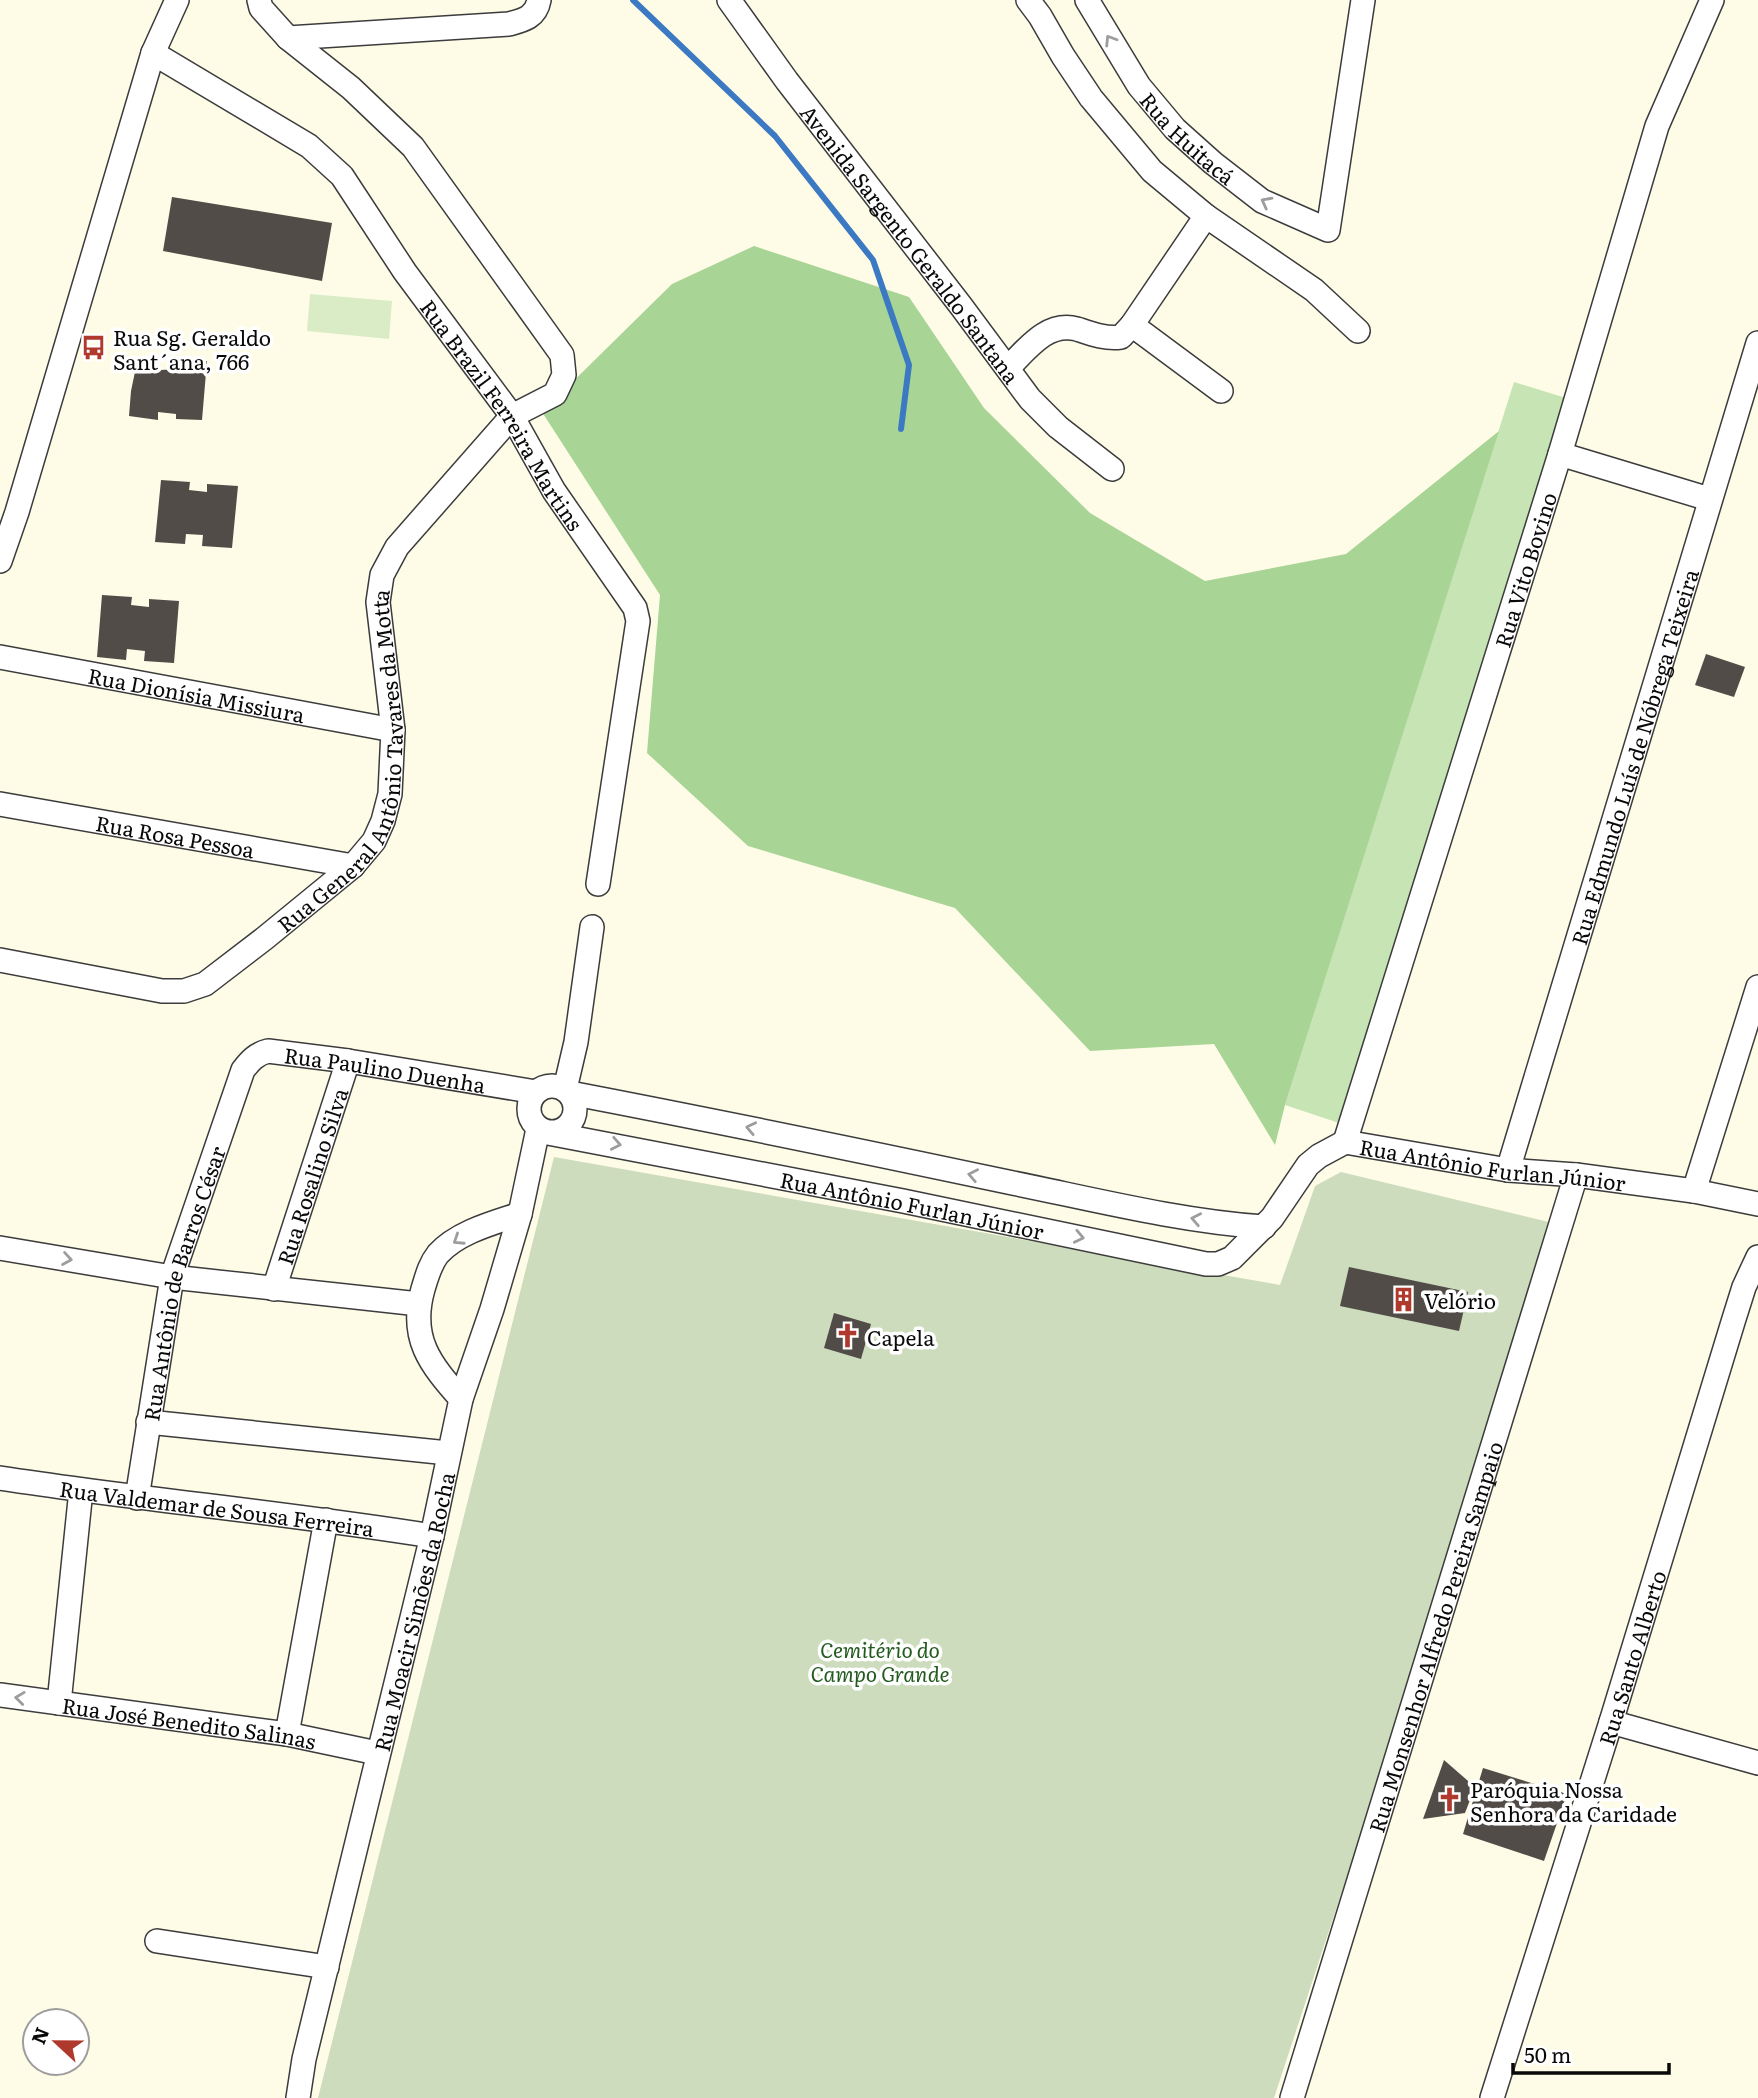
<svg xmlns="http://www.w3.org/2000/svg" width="1758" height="2098" viewBox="0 0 1758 2098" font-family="Literata,serif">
	<rect width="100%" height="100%" fill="#fefce7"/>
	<!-- green -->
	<path fill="#c6e4b4" d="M1514 382 1569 399 1339 1123 1285 1105Z"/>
	<!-- forest -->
	<path fill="#a8d495" d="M754 246 909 297 984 408 1090 513 1205 581 1346 554 1499 431 1285 1105 1275 1145 1214 1044 1090 1051 955 908 748 846 647 753 660 595 542 412 672 284Z"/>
	<!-- cemetery -->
	<path fill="#cddcbc" d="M554 1157 1280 1285 1315 1186 1341 1172 1561 1225 1274 2098H318Z"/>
	<!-- pitch -->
	<path fill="#d9ecc5" d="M310 294 392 301 389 339 307 331Z"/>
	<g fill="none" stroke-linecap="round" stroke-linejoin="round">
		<!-- stream -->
		<path stroke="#3c79c3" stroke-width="6" d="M633 0 775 136 873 260 909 365 901 429"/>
	</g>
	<!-- building -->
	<g fill="#514c47">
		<path d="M172 197 332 223 322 281 163 251Z"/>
		<path d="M184 361H207L202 420 176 419V414L158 412V420L129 416 131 391 136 367 157 365 160 370 181 369Z"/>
		<path d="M161 480 190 482 189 490 207 492V484L238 486 232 548 202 546 203 535 186 534 185 544 155 542Z"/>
		<path d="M102 595 132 597 131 605 149 607V599L179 601 174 663 144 661 145 651 127 649 126 660 97 657Z"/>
		<path d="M1706 654 1745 667 1734 697 1695 685Z"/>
		<path d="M1349 1267 1468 1292 1459 1331 1340 1306Z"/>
		<path d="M834 1313 871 1324 861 1359 824 1348Z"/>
		<path d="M1444 1760 1475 1787 1465 1813 1423 1819Z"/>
		<path d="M1483 1768 1567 1794 1544 1861 1463 1834Z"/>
	</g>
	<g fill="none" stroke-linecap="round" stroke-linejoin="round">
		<defs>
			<g id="minor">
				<path id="s1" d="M729 0 787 81 961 306 1030 399 1058 427 1112 469"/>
				<path d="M1028 0 1040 16 1063 56 1091 98 1152 171 1206 216 1314 290 1358 331"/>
				<path id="s2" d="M1087 0 1139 86 1175 129 1213 163 1262 201 1328 230 1363 0"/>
				<path d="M288 38 509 24C524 20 536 17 539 0"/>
				<path id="s3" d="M153 53 309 146 342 176 405 272 512 416 554 491 635 608 638 621 598 884"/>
				<path d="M1132 325 1221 391"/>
				<path d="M1008 368C1027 349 1047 321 1077 329 1092 334 1105 339 1121 337L1132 325 1206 216"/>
				<path d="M1560 454 1709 499"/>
				<path d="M0 561 17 512 153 53 177 0"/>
				<path id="s4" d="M0 657 393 730"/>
				<path id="s5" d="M0 804 353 866"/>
				<path id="s6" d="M0 960 162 991H184L205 984 265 938 353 866 374 841 383 821 390 794 393 730 378 602 382 575 397 547 512 416 555 394 564 375 562 355 413 147 351 88 288 38 261 8 259 0"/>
				<circle cx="552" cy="1109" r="23"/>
				<path d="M565 1089 576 1042 592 927"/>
				<path d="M570 1093C716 1121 862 1151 1008 1182 1092 1199 1178 1221 1264 1227"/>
				<path id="s7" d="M548 1133 903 1201 1206 1264H1218L1232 1258 1272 1218 1308 1165 1319 1156 1345 1142 1508 1170 1576 1175 1694 1191 1758 1204"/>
				<path id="s8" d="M1345 1142 1560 454 1657 126 1712 0"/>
				<path id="s9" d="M1508 1170 1758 343"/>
				<path d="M1694 1191 1758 987"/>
				<path d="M0 1248 172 1277 419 1304"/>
				<path id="s10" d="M274 1289 348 1061"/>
				<path d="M461 1399C430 1364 409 1338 423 1289 427 1276 430 1264 438 1254 458 1232 493 1223 520 1214"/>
				<path d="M148 1422 448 1453"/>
				<path id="s11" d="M0 1478C144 1500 288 1513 432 1536"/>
				<path id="s12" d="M137 1498 172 1277 243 1070C250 1061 256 1054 268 1051L348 1061 536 1092"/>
				<path id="s13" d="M0 1695 287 1734 377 1753"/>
				<path d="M59 1703 81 1490"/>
				<path d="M1611 1722 1758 1763"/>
				<path d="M287 1734 326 1520"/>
				<path d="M157 1941 327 1967"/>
				<path id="s14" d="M298 2098 304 2059 432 1536 461 1399 492 1309 520 1214 538 1129"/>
				<path id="s15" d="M1292 2098 1576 1175"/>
				<path id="s16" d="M1492 2098 1611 1722 1733 1322 1744 1287 1758 1257"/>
			</g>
		</defs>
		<!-- minor casing -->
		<use href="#minor" stroke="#3c3c3c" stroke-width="26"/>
		<!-- minor -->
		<use href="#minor" stroke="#fff" stroke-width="23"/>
	</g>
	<!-- one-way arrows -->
	<defs><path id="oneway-chevron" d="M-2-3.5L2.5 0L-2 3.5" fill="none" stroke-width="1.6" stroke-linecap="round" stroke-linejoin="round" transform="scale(1.75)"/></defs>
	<g stroke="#9d9d9d">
		<use href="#oneway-chevron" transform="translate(1110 40) rotate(-122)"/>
		<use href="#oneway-chevron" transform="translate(1266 202) rotate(-152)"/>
		<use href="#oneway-chevron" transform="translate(751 1128) rotate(-168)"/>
		<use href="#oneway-chevron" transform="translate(616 1144) rotate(11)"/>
		<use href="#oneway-chevron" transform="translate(973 1175) rotate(-169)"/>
		<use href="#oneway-chevron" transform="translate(1196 1219) rotate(-169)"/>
		<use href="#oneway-chevron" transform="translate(1079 1237) rotate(12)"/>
		<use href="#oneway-chevron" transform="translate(458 1240) rotate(147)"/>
		<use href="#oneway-chevron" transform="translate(67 1259) rotate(9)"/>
		<use href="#oneway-chevron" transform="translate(20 1698) rotate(-173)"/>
	</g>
	<!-- icons -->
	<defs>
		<symbol id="bus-bare" viewBox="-9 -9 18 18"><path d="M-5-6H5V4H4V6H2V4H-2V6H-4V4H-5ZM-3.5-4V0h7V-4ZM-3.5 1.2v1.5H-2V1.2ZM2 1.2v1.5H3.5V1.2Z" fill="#af392c" stroke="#fff" stroke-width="2.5" paint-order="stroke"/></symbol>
		<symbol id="building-bare" viewBox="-9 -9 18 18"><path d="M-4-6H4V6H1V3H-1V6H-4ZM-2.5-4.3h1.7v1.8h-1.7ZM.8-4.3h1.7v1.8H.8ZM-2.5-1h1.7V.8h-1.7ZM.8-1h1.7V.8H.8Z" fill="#af392c" stroke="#fff" stroke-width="2.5" paint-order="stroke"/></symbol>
		<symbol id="church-bare" viewBox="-9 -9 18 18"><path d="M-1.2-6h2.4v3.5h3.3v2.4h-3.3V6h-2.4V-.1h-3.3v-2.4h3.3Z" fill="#af392c" stroke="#fff" stroke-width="2.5" paint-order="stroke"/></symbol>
	</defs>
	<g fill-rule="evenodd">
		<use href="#bus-bare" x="76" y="330" width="35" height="35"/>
		<use href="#building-bare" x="1386" y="1282" width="35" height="35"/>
		<use href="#church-bare" x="830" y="1318" width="35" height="35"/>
		<use href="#church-bare" x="1432" y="1782" width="35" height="35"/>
	</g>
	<g text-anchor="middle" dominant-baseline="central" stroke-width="7" stroke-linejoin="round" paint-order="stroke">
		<!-- street labels -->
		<g font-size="21" fill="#090909" stroke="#fff">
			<text stroke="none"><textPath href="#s2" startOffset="172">Rua Huitacá</textPath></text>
			<text stroke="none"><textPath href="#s1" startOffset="304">Avenida Sargento Geraldo Santana</textPath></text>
			<text stroke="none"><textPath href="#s3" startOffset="514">Rua Brazil Ferreira Martins</textPath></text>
			<text stroke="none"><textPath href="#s8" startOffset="600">Rua Vito Bovino</textPath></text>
			<text stroke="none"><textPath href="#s4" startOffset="200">Rua Dionísia Missiura</textPath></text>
			<text stroke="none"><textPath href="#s6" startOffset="495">Rua General Antônio Tavares da Motta</textPath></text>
			<text stroke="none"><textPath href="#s9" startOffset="432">Rua Edmundo Luís de Nóbrega Teixeira</textPath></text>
			<text stroke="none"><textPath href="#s5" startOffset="178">Rua Rosa Pessoa</textPath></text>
			<text stroke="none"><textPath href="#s12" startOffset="593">Rua Paulino Duenha</textPath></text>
			<text stroke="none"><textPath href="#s7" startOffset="1012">Rua Antônio Furlan Júnior</textPath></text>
			<text stroke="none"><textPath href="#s10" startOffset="119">Rua Rosalino Silva</textPath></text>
			<text stroke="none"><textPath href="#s7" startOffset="371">Rua Antônio Furlan Júnior</textPath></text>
			<text stroke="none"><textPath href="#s12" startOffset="220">Rua Antônio de Barros César</textPath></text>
			<text stroke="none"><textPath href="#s11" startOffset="219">Rua Valdemar de Sousa Ferreira</textPath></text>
			<text stroke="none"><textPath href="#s14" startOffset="500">Rua Moacir Simões da Rocha</textPath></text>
			<text stroke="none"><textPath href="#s15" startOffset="483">Rua Monsenhor Alfredo Pereira Sampaio</textPath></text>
			<text stroke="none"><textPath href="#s16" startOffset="462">Rua Santo Alberto</textPath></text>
			<text stroke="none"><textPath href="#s13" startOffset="191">Rua José Benedito Salinas</textPath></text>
		</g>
		<!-- poi labels -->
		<g font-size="21" fill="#090909" stroke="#fff" text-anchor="start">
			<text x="113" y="336">Rua Sg. Geraldo<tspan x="113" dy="24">Sant´ana, 766</tspan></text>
			<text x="1424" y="1299">Velório</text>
			<text x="867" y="1336">Capela</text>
			<text x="1470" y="1788">Paróquia Nossa<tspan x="1470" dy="24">Senhora da Caridade</tspan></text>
		</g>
		<!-- park labels -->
		<g font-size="21" font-style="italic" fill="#235b1f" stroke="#fff">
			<text x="880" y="1648">Cemitério do<tspan x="880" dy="24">Campo Grande</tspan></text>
		</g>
	</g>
	<!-- north arrow -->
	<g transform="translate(56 2042) rotate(292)"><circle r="33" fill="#ffffff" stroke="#9d9d9d" stroke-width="2"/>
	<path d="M0-5L12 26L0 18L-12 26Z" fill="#af392c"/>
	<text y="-10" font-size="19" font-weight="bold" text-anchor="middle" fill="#090909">N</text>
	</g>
	<!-- scale -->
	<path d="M1513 2063v10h156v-10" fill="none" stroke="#090909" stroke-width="3.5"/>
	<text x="1524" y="2063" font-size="21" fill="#090909" stroke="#ffffff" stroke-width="5" paint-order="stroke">50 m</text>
</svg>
